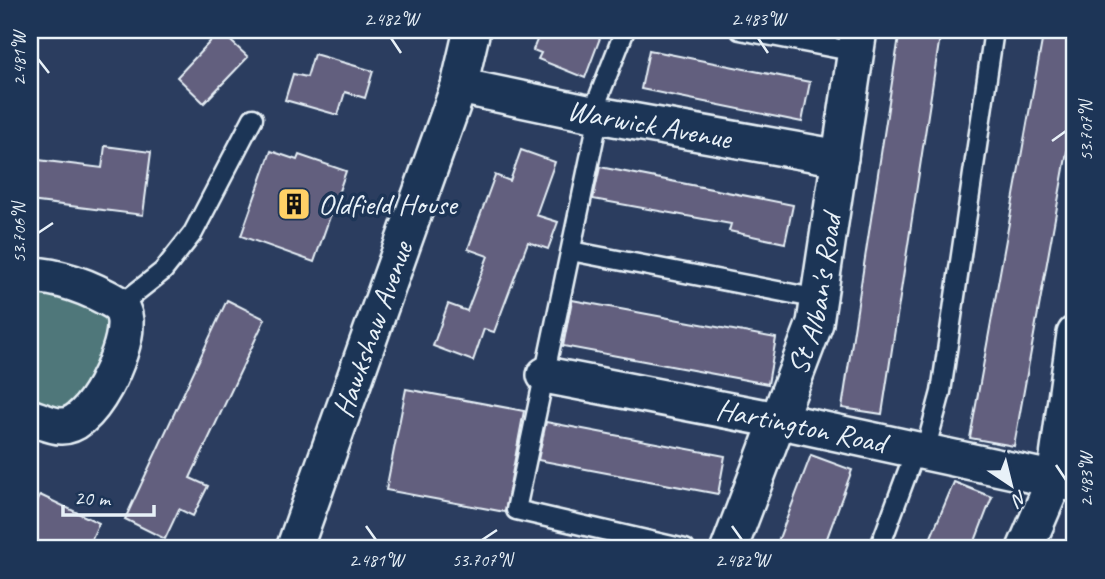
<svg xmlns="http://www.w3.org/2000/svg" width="1105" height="579" viewBox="0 0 1105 579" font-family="Caveat,sans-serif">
	<rect width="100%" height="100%" fill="#2b3d5f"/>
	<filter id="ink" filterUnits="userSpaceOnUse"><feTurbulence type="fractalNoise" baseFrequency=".0143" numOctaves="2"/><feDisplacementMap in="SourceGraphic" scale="14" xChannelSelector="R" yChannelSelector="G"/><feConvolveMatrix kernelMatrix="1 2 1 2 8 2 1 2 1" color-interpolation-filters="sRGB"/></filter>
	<g filter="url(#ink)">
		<!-- green -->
		<path fill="#4f777a" stroke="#9cb4b9" stroke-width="2" d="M30 284 103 307 114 322 110 343 72 410 49 408 30 398Z"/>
		<!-- building -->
		<g fill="#625f7e" stroke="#e8f1f8" stroke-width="2">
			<path d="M541 30H603L585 78 538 59 541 53 533 50Z"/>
			<path d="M900 30H941L882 414 842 408Z"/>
			<path d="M1044 30H1075V107L1014 446 970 438Z"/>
			<path d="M220 31 248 57 204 103 177 77Z"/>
			<path d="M649 50 810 82 802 122 641 89Z"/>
			<path d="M314 54 373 71 365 98 345 92 338 115 285 100 293 74 307 77Z"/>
			<path d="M105 146 151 152 143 215 30 201V159L102 168Z"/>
			<path d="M521 150 555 162 536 215 558 222 548 249 528 242 494 332 484 329 473 361 433 346 448 304 467 311 488 256 468 249 495 175 510 181Z"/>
			<path d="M271 151 297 160 299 155 346 171 314 262 241 236Z"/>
			<path d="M600 167 793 205 785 243 729 231 731 224 593 199Z"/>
			<path d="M227 300 265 319 190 478 208 486 193 516 179 509 165 539 125 519Z"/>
			<path d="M572 300 776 338 768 384 563 346Z"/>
			<path d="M406 389 524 411 505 512 386 490Z"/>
			<path d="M546 422 725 456 718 494 538 460Z"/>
			<path d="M811 455 852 470 823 549H775Z"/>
			<path d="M954 482 992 497 972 549H926Z"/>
			<path d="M40 495 99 523 87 549H53L30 538V516Z"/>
		</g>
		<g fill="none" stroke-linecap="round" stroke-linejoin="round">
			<defs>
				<g id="lane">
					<path d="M740 30 856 52"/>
					<path d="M592 114 625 30"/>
					<path d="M599 115 516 510 685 549"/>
					<path d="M571 251 819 299"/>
					<path d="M120 305 163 271 193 233 253 118"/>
					<path d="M925 451 941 392 994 30"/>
					<path d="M879 549 916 449"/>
				</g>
				<g id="street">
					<path id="s1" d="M459 86 592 114 840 158"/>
					<path d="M30 275C61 276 93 289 120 305 123 312 126 318 125 326 125 352 93 427 61 426 52 426 39 420 30 417"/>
					<path id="s2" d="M545 375 777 420 1075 484"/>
					<path id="s3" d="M294 549 459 86 472 30"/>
					<path id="s4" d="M729 549 815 323 859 30"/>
					<path d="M1025 549 1055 479 1075 334"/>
				</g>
			</defs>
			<!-- lane casing -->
			<use href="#lane" stroke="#e8f1f8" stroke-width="23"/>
			<!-- street casing -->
			<use href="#street" stroke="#e8f1f8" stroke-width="40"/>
			<!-- lane -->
			<use href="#lane" stroke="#1d3557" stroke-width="18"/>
			<!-- street -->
			<use href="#street" stroke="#1d3557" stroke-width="35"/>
		</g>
	</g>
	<!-- ticks -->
	<path fill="none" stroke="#e8f1f8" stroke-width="2.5" d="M391 38 401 53M758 38 768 53M38 59 49 73M1052 141 1066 131M38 233 53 223M1056 465 1066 480M366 526 376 540M732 526 742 540M482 540 497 530"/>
	<!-- icons -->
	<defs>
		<symbol id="building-square" viewBox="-11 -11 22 22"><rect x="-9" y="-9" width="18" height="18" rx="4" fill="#ffd166" stroke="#1d3557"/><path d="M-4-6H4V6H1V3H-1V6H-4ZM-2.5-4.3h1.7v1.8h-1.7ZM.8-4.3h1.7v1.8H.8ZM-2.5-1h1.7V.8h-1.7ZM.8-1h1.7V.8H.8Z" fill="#111"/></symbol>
	</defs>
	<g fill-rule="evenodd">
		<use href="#building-square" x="275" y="185" width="38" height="38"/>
	</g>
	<g text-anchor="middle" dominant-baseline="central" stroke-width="7" stroke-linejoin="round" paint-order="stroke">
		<!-- street labels -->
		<g font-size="30" fill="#e8f1f8" stroke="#1d3557">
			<text stroke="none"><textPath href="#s1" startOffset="194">Warwick Avenue</textPath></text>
			<text stroke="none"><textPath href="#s4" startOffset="270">St Alban's Road</textPath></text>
			<text stroke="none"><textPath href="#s3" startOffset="233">Hawkshaw Avenue</textPath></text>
			<text stroke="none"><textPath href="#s2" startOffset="261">Hartington Road</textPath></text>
		</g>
		<!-- poi labels -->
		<g font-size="30" fill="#e8f1f8" stroke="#1d3557" text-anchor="start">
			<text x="318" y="204">Oldfield House</text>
		</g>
	</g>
	<!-- margin -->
	<rect width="1105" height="579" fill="none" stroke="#1d3557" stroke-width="77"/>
	<!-- north arrow -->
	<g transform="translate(1011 485) rotate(145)" stroke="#1d3557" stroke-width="5" paint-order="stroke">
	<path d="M0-5L12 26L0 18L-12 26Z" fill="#e8f1f8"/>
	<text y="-10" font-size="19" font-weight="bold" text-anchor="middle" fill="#e8f1f8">N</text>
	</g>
	<!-- scale -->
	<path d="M63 505v10h91v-10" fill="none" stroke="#e8f1f8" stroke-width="3.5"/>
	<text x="74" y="505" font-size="21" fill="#e8f1f8" stroke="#1d3557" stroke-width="5" paint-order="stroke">20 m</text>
	<rect x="38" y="38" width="1028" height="502" fill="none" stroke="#e8f1f8" stroke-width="2.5"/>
	<g font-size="18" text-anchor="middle" fill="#e8f1f8">
		<text x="391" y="25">2.482°W</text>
		<text x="758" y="25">2.483°W</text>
		<text transform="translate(19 59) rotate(-90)" y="6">2.481°W</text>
		<text transform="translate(1086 131) rotate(-90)" y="6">53.707°N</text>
		<text transform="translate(19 233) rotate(-90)" y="6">53.706°N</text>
		<text transform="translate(1086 480) rotate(-90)" y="6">2.483°W</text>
		<text x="376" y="566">2.481°W</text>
		<text x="482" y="566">53.707°N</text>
		<text x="742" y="566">2.482°W</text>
	</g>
</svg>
